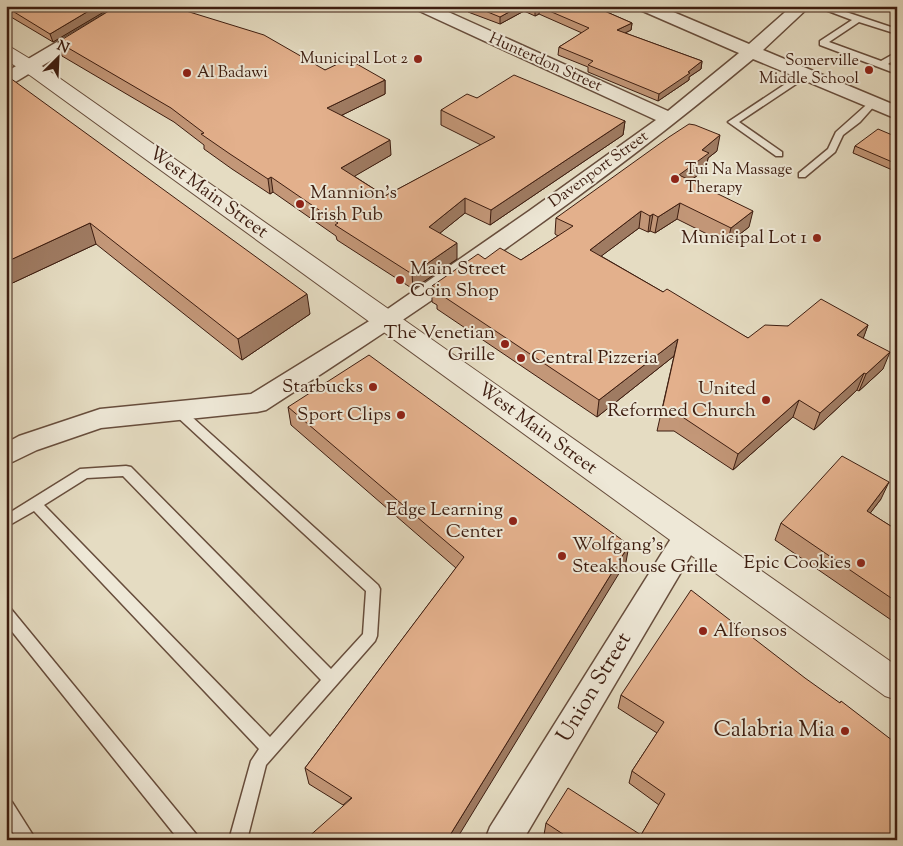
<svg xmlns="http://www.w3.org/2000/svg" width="903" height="846" viewBox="0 0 903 846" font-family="'Sorts Mill Goudy',serif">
	<rect width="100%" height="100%" fill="#e5dcc2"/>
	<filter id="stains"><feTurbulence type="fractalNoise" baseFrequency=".004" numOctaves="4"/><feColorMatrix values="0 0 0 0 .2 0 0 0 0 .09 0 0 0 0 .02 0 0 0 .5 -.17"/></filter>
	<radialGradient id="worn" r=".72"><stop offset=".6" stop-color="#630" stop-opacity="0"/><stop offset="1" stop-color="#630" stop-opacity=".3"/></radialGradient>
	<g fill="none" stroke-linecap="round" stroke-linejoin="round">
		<defs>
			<g id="service">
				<path d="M815 6H828L897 29V34L859 22 829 42 881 61 897 52V58L888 64 897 68V74L820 45V41L852 20Z"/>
				<path d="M805 71 808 72V76L739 122 782 152V156H776L728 122Z"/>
				<path d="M873 99 876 100V104L860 122 843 135 835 152 805 177H799V173L828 149 836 132Z"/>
				<path d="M178 407 182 408 378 585 380 589 377 636 375 641 266 765 247 840H229L251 761 259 749 34 511 6 527V515L80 469 126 466 131 467 331 669 363 634 366 591 174 414 172 411 174 408ZM123 476 321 680 270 737 44 505 87 478Z"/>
				<path d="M6 607 11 609 196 834 198 840H179L6 624Z"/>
				<path d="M6 800 12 802 36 840H18L6 823Z"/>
			</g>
			<g id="minor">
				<path d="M118 6H138L136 9 12 84 6 85V72Z"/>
				<path d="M413 6H435L668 111 739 53 638 9 636 6H659L749 44 792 6H810L763 50 897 106V119L753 59C600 187 435 301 266 410L257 412 101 428 37 450 6 465V443L19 436 100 409 251 394 379 315 529 211 656 120 415 9Z"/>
				<path d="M687 525 697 529 701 537 697 545 523 840H485L490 827 677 529Z"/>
			</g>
			<path id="tertiary" d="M6 47 12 48 45 68 897 666V700L885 696 31 76 6 60Z"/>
		</defs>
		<!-- service casing -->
		<use href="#service" stroke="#674d3c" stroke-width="3"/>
		<!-- minor casing -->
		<use href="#minor" stroke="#674d3c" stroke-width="3"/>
		<!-- tertiary casing -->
		<use href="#tertiary" stroke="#674d3c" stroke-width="2"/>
		<!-- service -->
		<use href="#service" fill="#eee8d7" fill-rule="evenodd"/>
		<!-- minor -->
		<use href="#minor" fill="#eee8d7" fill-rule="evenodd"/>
		<!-- tertiary -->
		<use href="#tertiary" fill="#eee8d7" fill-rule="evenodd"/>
	</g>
	<!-- wall -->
	<g fill="#c39778" stroke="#3d1d10">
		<path d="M6 6H114L53 42 6 14Z"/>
		<path d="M468 6H593L632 23 631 30 625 33 702 61 701 69 689 77V80L658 101 588 72V67L558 55 559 47 582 33 539 14 535 16 524 11 500 24 468 12Z"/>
		<path d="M737 6H756L748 11Z"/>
		<path d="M58 42 325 70 385 80V94L342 115 391 155 354 176 385 196 481 145 441 125V110L477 98 625 121 623 135 490 225 465 213 440 233 457 259 413 289 337 240 336 236 273 192 270 194 232 169 204 149V145L174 122 62 56Z"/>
		<path d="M6 75 310 314 242 360 96 244 6 286Z"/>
		<path d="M897 137V172L853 153 855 146Z"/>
		<path d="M717 151 708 158 706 169 690 181 749 227 727 244 677 219 655 233 650 231 648 232 639 228 601 256 663 292 748 338 788 326 868 325 863 338 883 369 859 391 857 390 814 430 793 417 733 470 674 431H657L674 356 597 417 437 309V305L432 302V286L485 259 521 260 558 236 555 234 556 218Z"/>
		<path d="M288 407 626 562 343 805 309 784 305 768 456 568 291 425Z"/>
		<path d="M881 499 870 513 897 530V624L775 540 781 523Z"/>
		<path d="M621 695 897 840H552L544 835 546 823 641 835 659 805 629 783 632 771 657 733 618 708Z"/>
	</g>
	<!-- shaded-wall -->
	<g fill="#9f7b62" stroke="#3d1d10">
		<path d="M97 6H114L53 42 50 34Z"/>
		<path d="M520 6H524V11L500 24V17Z"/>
		<path d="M749 6H756L748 11Z"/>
		<path d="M540 7 539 14 535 16V9Z"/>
		<path d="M632 23 631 30 617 37V30Z"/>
		<path d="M702 61 701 69 689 77V80L658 101 659 94Z"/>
		<path d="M385 80V94L328 122 327 108Z"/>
		<path d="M625 121 623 135 490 225 491 210Z"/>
		<path d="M720 135 717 151 708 158 706 169 676 191 679 175 702 150Z"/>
		<path d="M390 140 391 155 343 183 341 168Z"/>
		<path d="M271 177 273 192 270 194 268 179Z"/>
		<path d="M465 198V213L429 242V227Z"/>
		<path d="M680 203 677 219 655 233 658 217Z"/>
		<path d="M641 211 639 228 588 266 590 250Z"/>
		<path d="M753 211 749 227 727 244 731 228Z"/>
		<path d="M653 214 650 231 648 232 650 216Z"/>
		<path d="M90 223 96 244 6 286V262Z"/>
		<path d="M457 243V259L413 289 412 274Z"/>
		<path d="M307 294 310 314 242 360 238 339Z"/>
		<path d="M868 325 862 342 857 335Z"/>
		<path d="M678 339 674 356 597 417 599 400Z"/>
		<path d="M890 352 883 369 859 391 866 374Z"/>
		<path d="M864 373 857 390 814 430 820 413Z"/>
		<path d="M799 400 793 417 733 470 738 454Z"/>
		<path d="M889 482 881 499 859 528 867 511Z"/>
		<path d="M629 545 626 562 456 840H447Z"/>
	</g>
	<!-- building -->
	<g fill="#e3b08c" stroke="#3d1d10">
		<path d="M6 6H97L50 34 6 7Z"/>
		<path d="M117 6H170L264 35 325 70 348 59 385 80 327 108 390 140 341 168 385 196 495 137 441 110 467 94 477 98 514 75 625 121 491 210 465 198 429 227 457 243 412 274 335 225 338 223 271 177 268 179 230 154 201 134 204 133 171 108 58 42Z"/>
		<path d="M473 6H520L500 17Z"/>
		<path d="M529 6H593L632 23 617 30 702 61 688 72 690 73 659 94 588 65 593 61 559 47 589 28 540 7 535 9Z"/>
		<path d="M6 75 307 294 238 339 90 223 6 262Z"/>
		<path d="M689 124 695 125 720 135 702 150 709 153 679 175 753 211 731 228 680 203 658 217 653 214 650 216 641 211 590 250 663 292 667 289 748 338 765 325 788 326 821 299 868 325 857 335 890 352 866 374 864 373 820 413 799 400 738 454 678 414 661 415 678 339 599 400 437 292 440 290 432 286 478 254 485 259 500 248 521 260 573 226 556 218 669 137Z"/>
		<path d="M878 129 897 137V164L855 146Z"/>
		<path d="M369 355 629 545 447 840H305L352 798 305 768 464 557 288 407Z"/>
		<path d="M842 456 889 482 867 511 897 530V602L781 523Z"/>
		<path d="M691 590 805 678 840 703 841 701 897 744V840H572L546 823 568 788 641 835 665 794 632 771 664 722 621 695Z"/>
	</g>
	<!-- markers -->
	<g fill="#8f2418" stroke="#eee8d7" stroke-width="2">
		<circle cx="418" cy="59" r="5"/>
		<circle cx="869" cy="70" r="5"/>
		<circle cx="187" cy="73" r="5"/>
		<circle cx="675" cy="179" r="5"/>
		<circle cx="300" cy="204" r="5"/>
		<circle cx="817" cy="238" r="5"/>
		<circle cx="400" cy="280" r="5"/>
		<circle cx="505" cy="344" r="5"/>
		<circle cx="521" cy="358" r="5"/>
		<circle cx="373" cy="387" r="5"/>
		<circle cx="766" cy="400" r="5"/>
		<circle cx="401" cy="415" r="5"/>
		<circle cx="513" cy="521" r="5"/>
		<circle cx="562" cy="556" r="5"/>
		<circle cx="861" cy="563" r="5"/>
		<circle cx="703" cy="631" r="5"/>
		<circle cx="845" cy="731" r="5"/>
	</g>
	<g text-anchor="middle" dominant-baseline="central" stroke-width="4" stroke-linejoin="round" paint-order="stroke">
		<!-- far-poi labels -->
		<g font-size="16" fill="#3d1d10" stroke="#eee8d7" text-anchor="end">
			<text x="408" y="59">Municipal Lot 2</text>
			<text x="859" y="61">Somerville<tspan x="859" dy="18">Middle School</tspan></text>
			<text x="197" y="73" text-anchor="start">Al Badawi</text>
			<text x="685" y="170" text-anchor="start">Tui Na Massage<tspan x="685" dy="18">Therapy</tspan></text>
		</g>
		<!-- far-street labels -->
		<g font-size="16" fill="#3d1d10" stroke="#eee8d7">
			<text transform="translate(545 63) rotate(24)">Hunterdon Street</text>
			<text transform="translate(599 170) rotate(-36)">Davenport Street</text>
		</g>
		<!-- street labels -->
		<g font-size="19" fill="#3d1d10" stroke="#eee8d7">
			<text transform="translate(208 193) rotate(36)">West Main Street</text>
			<text transform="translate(537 429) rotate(36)">West Main Street</text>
		</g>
		<!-- poi labels -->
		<g font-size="19" fill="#3d1d10" stroke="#eee8d7" text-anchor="end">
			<text x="310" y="193" text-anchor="start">Mannion's<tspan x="310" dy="22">Irish Pub</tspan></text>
			<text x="807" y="238">Municipal Lot 1</text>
			<text x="410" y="269" text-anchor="start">Main Street<tspan x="410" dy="22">Coin Shop</tspan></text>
			<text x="495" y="333">The Venetian<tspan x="495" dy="22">Grille</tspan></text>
			<text x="531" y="358" text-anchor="start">Central Pizzeria</text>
			<text x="363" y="387">Starbucks</text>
			<text x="756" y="389">United<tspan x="756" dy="22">Reformed Church</tspan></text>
			<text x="391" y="415">Sport Clips</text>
			<text x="503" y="510">Edge Learning<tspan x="503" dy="22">Center</tspan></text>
			<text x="572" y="545" text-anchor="start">Wolfgang's<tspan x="572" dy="22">Steakhouse Grille</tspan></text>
			<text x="851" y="563">Epic Cookies</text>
			<text x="713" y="631" text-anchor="start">Alfonsos</text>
		</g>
		<!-- near-street labels -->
		<g font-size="22" fill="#3d1d10" stroke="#eee8d7">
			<text transform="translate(595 688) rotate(-59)">Union Street</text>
		</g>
		<!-- near-poi labels -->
		<g font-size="22" fill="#3d1d10" stroke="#eee8d7" text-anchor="end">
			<text x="835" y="731">Calabria Mia</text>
		</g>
	</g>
	<!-- margin -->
	<rect width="903" height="846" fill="none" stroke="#e5dcc2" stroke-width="25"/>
	<rect x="8" y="8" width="888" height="831" fill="none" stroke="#3d1d10" stroke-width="2.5"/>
	<rect x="12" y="12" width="878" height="821" fill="none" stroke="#3d1d10"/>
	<!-- north arrow -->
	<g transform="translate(58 58) rotate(24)" stroke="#eee8d7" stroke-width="4" paint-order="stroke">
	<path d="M0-4L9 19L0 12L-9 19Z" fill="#3d1d10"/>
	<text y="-8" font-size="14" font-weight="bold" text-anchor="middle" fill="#3d1d10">N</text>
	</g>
	<rect width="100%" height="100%" filter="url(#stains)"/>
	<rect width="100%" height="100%" fill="url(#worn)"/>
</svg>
